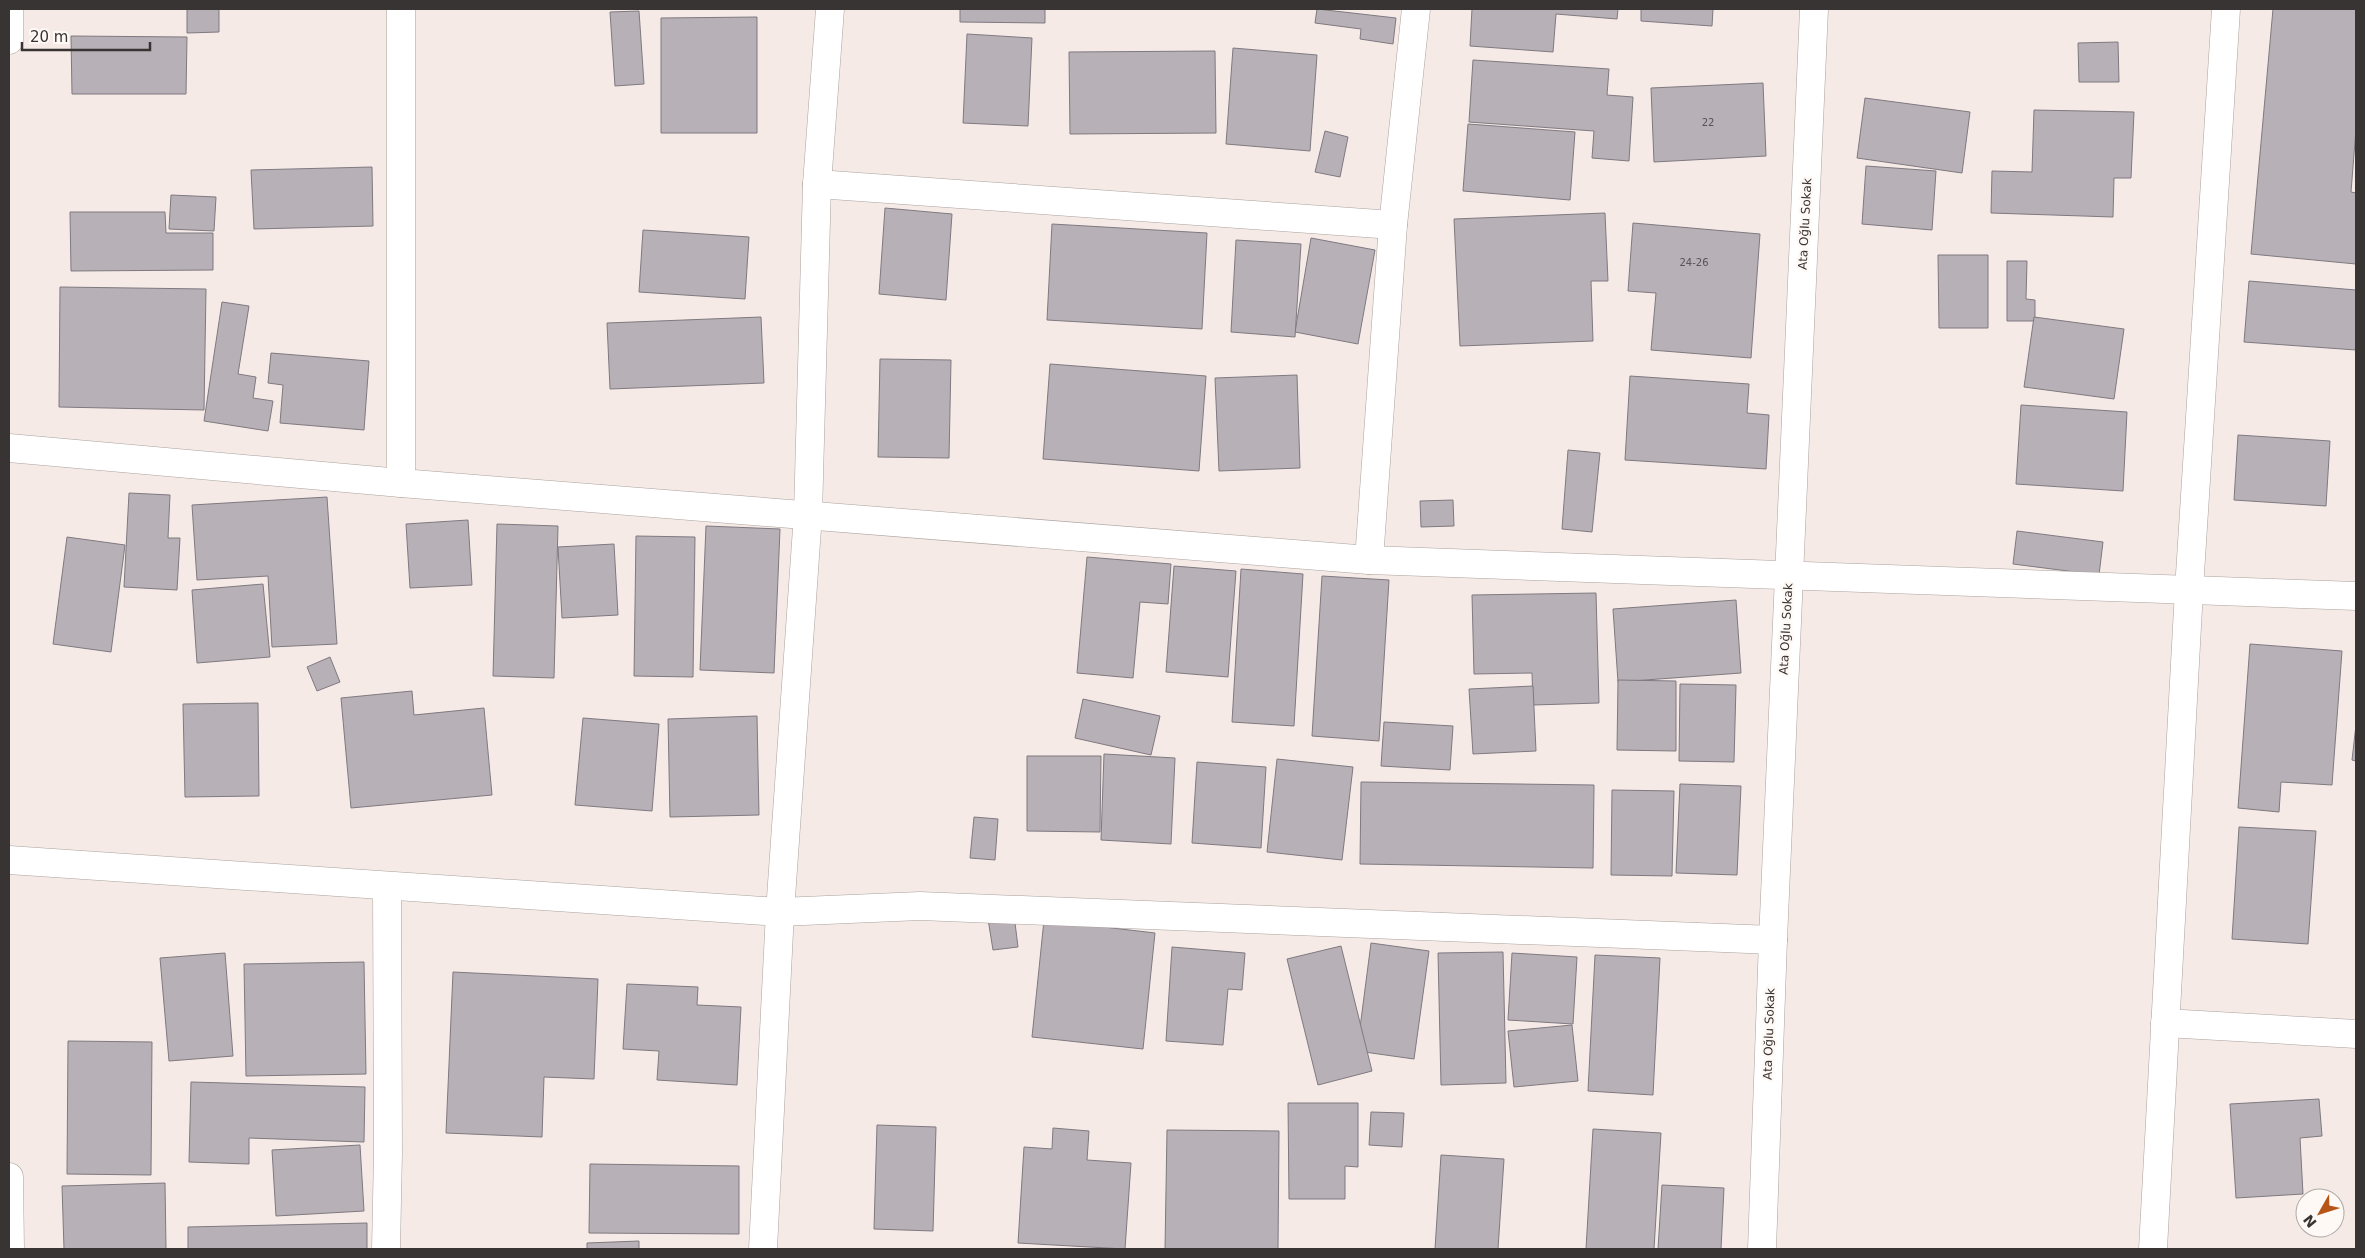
<svg xmlns="http://www.w3.org/2000/svg" width="2365" height="1258" viewBox="0 0 2365 1258" font-family="'DejaVu Sans',sans-serif">
	<rect width="100%" height="100%" fill="#f5eae6"/>
	<!-- building -->
	<g fill="#b7b0b7" stroke="#7f7980">
		<path d="M187 9H219V32L187 33Z"/>
		<path d="M960 9H1045V23L960 22Z"/>
		<path d="M1317 9 1396 18 1393 44 1360 39 1361 29 1315 23Z"/>
		<path d="M1472 9H1618L1617 19 1556 14 1553 52 1470 46Z"/>
		<path d="M1641 9H1713L1712 26 1641 21Z"/>
		<path d="M2273 9H2356V129L2351 192 2356 193V264L2251 254Z"/>
		<path d="M639 11 644 84 615 86 610 12Z"/>
		<path d="M757 17V133H661V18Z"/>
		<path d="M967 34 1032 38 1028 126 963 123Z"/>
		<path d="M71 36 187 37 186 94H72Z"/>
		<path d="M2118 42 2119 82H2079L2078 43Z"/>
		<path d="M1233 48 1317 55 1310 151 1226 144Z"/>
		<path d="M1215 51 1216 133 1070 134 1069 52Z"/>
		<path d="M1473 60 1609 69 1607 95 1633 97 1629 161 1592 158 1594 131 1469 122Z"/>
		<path d="M1763 83 1766 156 1654 162 1651 88Z"/>
		<path d="M1865 98 1970 112 1962 173 1857 158Z"/>
		<path d="M2034 110 2134 112 2131 178H2114L2113 217 1991 213 1992 171 2032 172Z"/>
		<path d="M1468 124 1575 132 1570 200 1463 191Z"/>
		<path d="M1325 131 1348 137 1340 177 1315 172Z"/>
		<path d="M1866 166 1936 171 1932 230 1862 224Z"/>
		<path d="M372 167 373 226 254 229 251 170Z"/>
		<path d="M171 195 216 197 214 231 169 229Z"/>
		<path d="M885 208 952 214 946 300 879 294Z"/>
		<path d="M70 212H165L166 233H213V270L71 271Z"/>
		<path d="M1605 213 1608 281H1591L1593 341 1460 346 1454 219Z"/>
		<path d="M1633 223 1760 234 1751 358 1651 350 1656 293 1628 291Z"/>
		<path d="M1052 224 1207 233 1202 329 1047 320Z"/>
		<path d="M643 230 749 237 745 299 639 292Z"/>
		<path d="M1311 238 1375 250 1358 344 1295 332Z"/>
		<path d="M1236 240 1301 244 1295 337 1231 332Z"/>
		<path d="M1938 255H1988V328H1939Z"/>
		<path d="M2007 261H2027L2026 299 2035 300V321H2007Z"/>
		<path d="M2249 281 2356 290V350L2244 342Z"/>
		<path d="M60 287 206 289 204 410 59 407Z"/>
		<path d="M222 302 249 306 238 374 256 377 253 398 273 401 268 431 204 421Z"/>
		<path d="M761 317 764 383 610 389 607 323Z"/>
		<path d="M2034 317 2124 329 2114 399 2024 387Z"/>
		<path d="M271 353 369 361 364 430 280 423 283 385 268 383Z"/>
		<path d="M880 359 951 360 949 458 878 457Z"/>
		<path d="M1050 364 1206 376 1199 471 1043 459Z"/>
		<path d="M1297 375 1300 468 1219 471 1215 378Z"/>
		<path d="M1630 376 1749 384 1747 413 1769 415 1766 469 1625 460Z"/>
		<path d="M2021 405 2127 412 2123 491 2016 484Z"/>
		<path d="M2238 435 2330 441 2326 506 2234 500Z"/>
		<path d="M1568 450 1600 453 1592 532 1562 529Z"/>
		<path d="M129 493 170 495 168 538H180L177 590 124 587Z"/>
		<path d="M327 497 337 644 272 647 268 576 197 580 192 505Z"/>
		<path d="M1453 500 1454 526 1421 527 1420 501Z"/>
		<path d="M468 520 472 585 410 588 406 524Z"/>
		<path d="M497 524 558 526 554 678 493 676Z"/>
		<path d="M706 526 780 529 774 673 700 670Z"/>
		<path d="M2017 531 2103 542 2099 575 2013 564Z"/>
		<path d="M636 536 695 537 693 677 634 676Z"/>
		<path d="M67 537 125 545 111 652 53 644Z"/>
		<path d="M614 544 618 615 562 618 558 547Z"/>
		<path d="M1087 557 1171 564 1168 604 1140 602 1133 678 1077 673Z"/>
		<path d="M1174 566 1236 571 1228 677 1166 672Z"/>
		<path d="M1241 569 1303 574 1294 726 1232 722Z"/>
		<path d="M1322 576 1389 580 1379 741 1312 736Z"/>
		<path d="M263 584 270 657 197 663 192 590Z"/>
		<path d="M1596 593 1599 703 1533 705 1532 673 1474 674 1472 595Z"/>
		<path d="M1736 600 1741 673 1618 682 1613 609Z"/>
		<path d="M2250 644 2342 651 2332 785 2281 782 2279 812 2238 808Z"/>
		<path d="M330 657 340 682 317 691 307 667Z"/>
		<path d="M1618 680 1676 681V751L1617 750Z"/>
		<path d="M1680 684 1736 685 1734 762 1679 761Z"/>
		<path d="M1533 686 1536 751 1473 754 1469 689Z"/>
		<path d="M412 691 414 715 484 708 492 795 351 808 341 698Z"/>
		<path d="M1083 699 1160 716 1151 755 1075 738Z"/>
		<path d="M258 703 259 796 185 797 183 704Z"/>
		<path d="M757 716 759 815 670 817 668 719Z"/>
		<path d="M583 718 659 724 652 811 575 805Z"/>
		<path d="M1384 722 1453 726 1450 770 1381 766Z"/>
		<path d="M2356 725V761L2352 760Z"/>
		<path d="M1104 754 1175 758 1171 844 1101 840Z"/>
		<path d="M1027 756H1101L1100 832 1027 831Z"/>
		<path d="M1277 759 1353 767 1342 860 1267 852Z"/>
		<path d="M1197 762 1266 767 1261 848 1192 843Z"/>
		<path d="M1361 782 1594 785 1593 868 1360 864Z"/>
		<path d="M1680 784 1741 786 1737 875 1676 873Z"/>
		<path d="M1612 790 1674 791 1672 876 1611 875Z"/>
		<path d="M974 817 998 819 995 860 970 858Z"/>
		<path d="M2239 827 2316 831 2308 944 2232 939Z"/>
		<path d="M1014 915 1018 947 993 950 988 919Z"/>
		<path d="M1044 920 1155 933 1143 1049 1032 1037Z"/>
		<path d="M1371 943 1429 951 1414 1059 1357 1051Z"/>
		<path d="M1341 946 1372 1071 1318 1085 1287 959Z"/>
		<path d="M1172 947 1245 953 1242 990 1228 989 1223 1045 1166 1041Z"/>
		<path d="M1503 952 1506 1083 1441 1085 1438 953Z"/>
		<path d="M225 953 233 1056 169 1061 160 958Z"/>
		<path d="M1512 953 1577 957 1573 1024 1508 1020Z"/>
		<path d="M1595 955 1660 958 1653 1095 1588 1091Z"/>
		<path d="M364 962 366 1074 246 1076 244 964Z"/>
		<path d="M453 972 598 979 594 1079 544 1077 542 1137 446 1133Z"/>
		<path d="M627 984 698 987 697 1005 741 1007 737 1085 657 1080 659 1051 623 1049Z"/>
		<path d="M1572 1025 1578 1081 1514 1087 1508 1031Z"/>
		<path d="M68 1041 152 1042 151 1175 67 1174Z"/>
		<path d="M191 1082 365 1087 364 1142 249 1138V1164L189 1162Z"/>
		<path d="M2319 1099 2322 1136 2300 1138 2303 1194 2236 1198 2230 1104Z"/>
		<path d="M1288 1103H1358V1167L1345 1166V1199H1289Z"/>
		<path d="M1371 1112 1404 1113 1402 1147 1369 1145Z"/>
		<path d="M877 1125 936 1127 933 1231 874 1229Z"/>
		<path d="M1053 1128 1089 1131 1087 1160 1131 1163 1125 1249 1018 1243 1024 1147 1052 1149Z"/>
		<path d="M1593 1129 1661 1133 1654 1249H1586Z"/>
		<path d="M1167 1130 1279 1131 1278 1249H1165Z"/>
		<path d="M360 1145 364 1211 276 1216 272 1150Z"/>
		<path d="M1441 1155 1504 1159 1498 1249H1435Z"/>
		<path d="M590 1164 739 1166V1234L589 1233Z"/>
		<path d="M165 1183 166 1249H64L62 1186Z"/>
		<path d="M1662 1185 1724 1188 1721 1249H1658Z"/>
		<path d="M367 1223V1249H188V1227Z"/>
		<path d="M639 1241V1249H587V1243Z"/>
	</g>
	<g fill="none" stroke-linecap="round" stroke-linejoin="round">
		<defs>
			<g id="street">
				<path d="M9 40V9"/>
				<path d="M817 184 1393 225"/>
				<path d="M9 448 401 483 1369 560 2356 596"/>
				<path d="M401 483V9"/>
				<path d="M1369 560 1393 225 1416 9"/>
				<path d="M9 860 780 912 920 906 1773 940"/>
				<path d="M2165 1023 2356 1034"/>
				<path d="M9 1177 10 1249"/>
				<path d="M386 1249 388 1152 387 886"/>
				<path d="M763 1249 780 912 808 514 817 184 830 9"/>
				<path d="M1762 1249 1773 940 1814 9"/>
				<path d="M2153 1249 2189 590 2226 9"/>
			</g>
		</defs>
		<!-- street casing -->
		<use href="#street" stroke="#aba29e" stroke-width="29"/>
		<!-- street -->
		<use href="#street" stroke="#fff" stroke-width="28"/>
	</g>
	<g text-anchor="middle" dominant-baseline="central" stroke-width="5" stroke-linejoin="round" paint-order="stroke">
		<!-- number labels -->
		<g font-size="10" fill="#585354">
			<text x="1708" y="122">22</text>
			<text x="1694" y="262">24-26</text>
		</g>
		<!-- street labels -->
		<g font-size="12" fill="#383433" stroke="#fff9f6">
			<text transform="translate(1805 224) rotate(-87)">Ata Oğlu Sokak</text>
			<text transform="translate(1786 629) rotate(-87)">Ata Oğlu Sokak</text>
			<text transform="translate(1769 1034) rotate(-88)">Ata Oğlu Sokak</text>
		</g>
	</g>
	<!-- border -->
	<rect width="2365" height="1258" fill="none" stroke="#383433" stroke-width="20"/>
	<!-- north arrow -->
	<g transform="translate(2320 1213) rotate(231)"><circle r="24" fill="#fff9f6" stroke="#afaaa8"/>
	<path d="M0-4L9 19L0 12L-9 19Z" fill="#b75519"/>
	<text y="-8" font-size="14" font-weight="bold" text-anchor="middle" fill="#383433">N</text>
	</g>
	<!-- scale -->
	<path d="M22 42v8h128v-8" fill="none" stroke="#383433" stroke-width="2.5"/>
	<text x="30" y="42" font-size="15" fill="#383433" stroke="#fff9f6" stroke-width="4" paint-order="stroke">20 m</text>
</svg>
